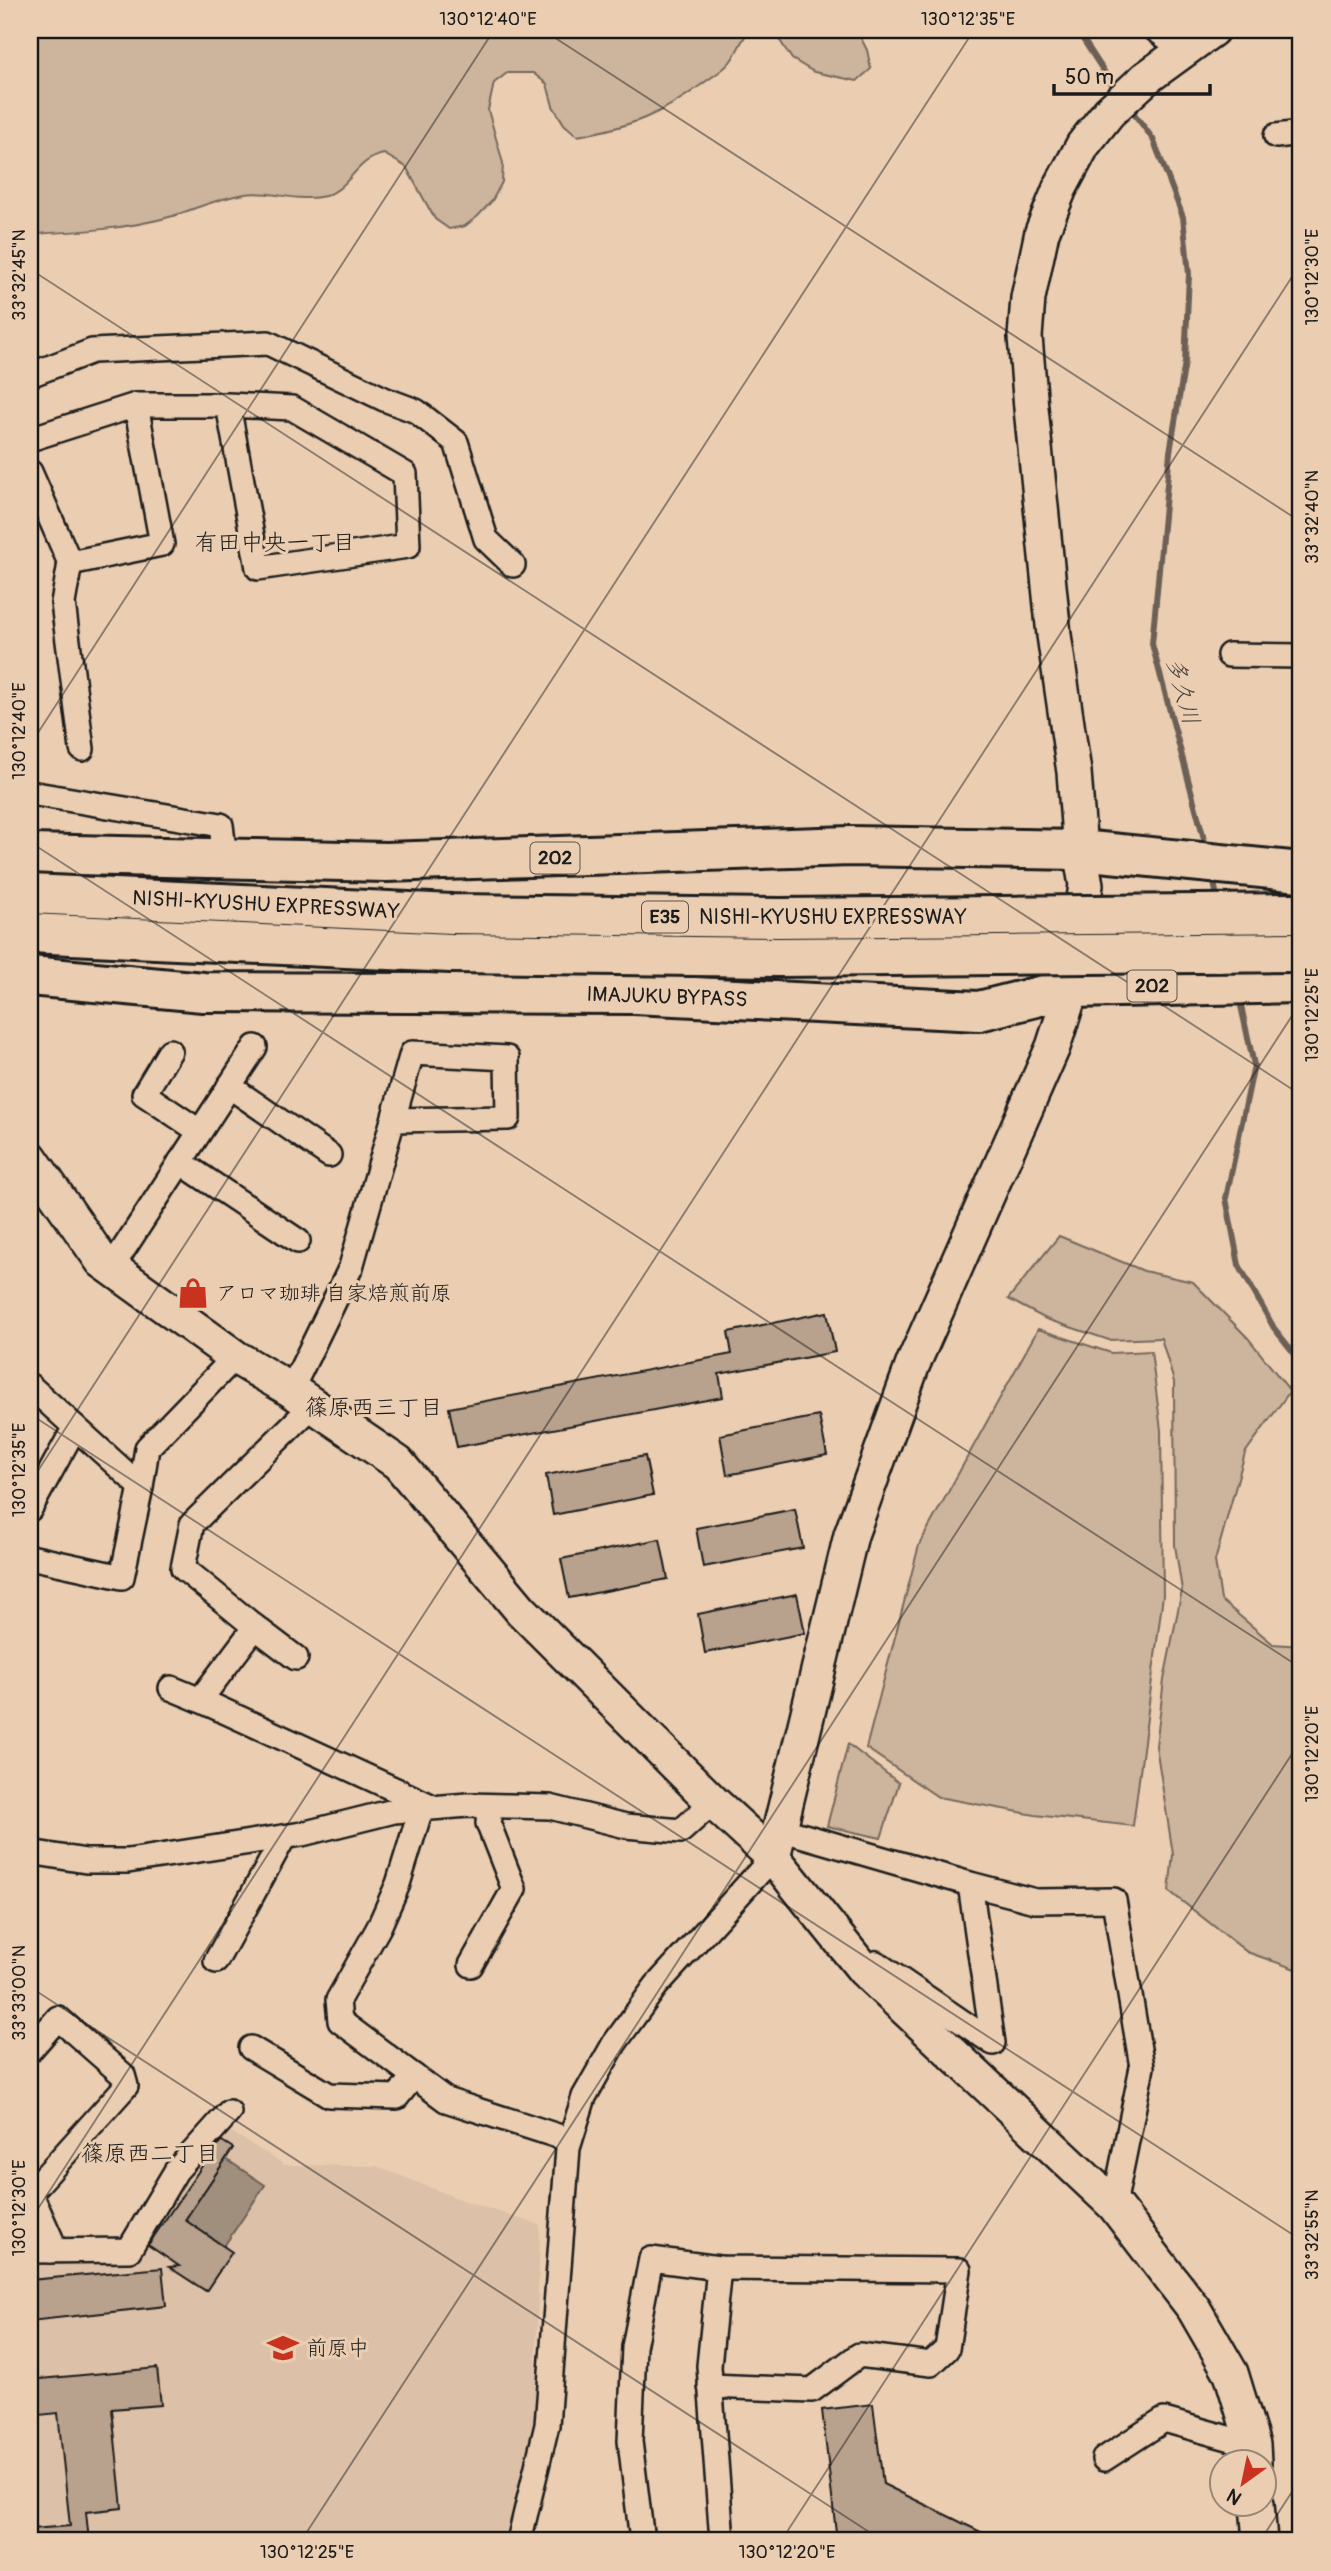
<svg xmlns="http://www.w3.org/2000/svg" width="1331" height="2571" viewBox="0 0 1331 2571" font-family="Pangolin,'Klee One',sans-serif">
	<rect width="100%" height="100%" fill="#ebceb2"/>
	<filter id="ink" filterUnits="userSpaceOnUse"><feTurbulence type="fractalNoise" baseFrequency=".0143" numOctaves="2"/><feDisplacementMap in="SourceGraphic" scale="14" xChannelSelector="R" yChannelSelector="G"/><feConvolveMatrix kernelMatrix="1 2 1 2 8 2 1 2 1" color-interpolation-filters="sRGB"/></filter>
	<g filter="url(#ink)">
		<!-- built -->
		<path fill="#dcc0a7" d="M223 2127 285 2165 376 2166 467 2202 540 2225 534 2433 503 2541H30V2263L135 2256 189 2169Z"/>
		<!-- green -->
		<g fill="#cdb49d" stroke="#74685c" stroke-width="2">
			<path d="M30 30H750C741 39 738 52 730 62 724 70 713 76 705 82 662 115 630 127 577 136L564 124 553 106 547 84 533 73H507L494 83 488 110 503 163 502 182 492 201 478 216 465 226 449 229 435 219 406 167 384 154C355 159 351 188 325 196 299 203 270 190 245 194 219 198 197 208 173 216 128 229 77 232 30 234Z"/>
			<path d="M773 30H857L867 50 871 69 857 81 814 72 792 59Z"/>
			<path d="M1059 1236 1144 1271 1193 1282 1248 1338 1290 1391 1245 1453 1215 1561 1221 1600 1273 1644 1301 1646V1971L1247 1952 1169 1891 1173 1854 1156 1746 1164 1680 1182 1590 1175 1545 1174 1382 1161 1338 1109 1340 1046 1319 1008 1299Z"/>
			<path d="M1038 1329 1111 1353 1151 1351 1161 1430 1163 1595 1133 1826 1035 1815 938 1797 866 1748 919 1545Z"/>
			<path d="M848 1744 899 1783 881 1838 827 1826Z"/>
		</g>
		<!-- water -->
		<path fill="#a18f7d" stroke="#6c6156" stroke-width="2" d="M226 2159 265 2185 224 2246 185 2220Z"/>
		<g fill="none" stroke-linecap="round" stroke-linejoin="round">
			<!-- stream -->
			<g stroke="#6c6156" stroke-width="6">
				<path d="M1077 30 1116 90"/>
				<path d="M1129 107 1153 139 1183 217 1189 274 1185 362 1170 452 1152 644 1207 850"/>
				<path d="M1213 878 1218 901"/>
				<path d="M1239 997 1254 1065 1226 1198 1239 1265 1274 1328 1301 1362"/>
			</g>
		</g>
		<!-- building -->
		<g fill="#b8a18d" stroke="#1c1c1c" stroke-width="2">
			<path d="M827 1312 835 1352 719 1374 723 1397 457 1447 449 1408 732 1354 728 1332Z"/>
			<path d="M819 1416 827 1455 727 1475 720 1435Z"/>
			<path d="M645 1456 653 1495 553 1515 546 1475Z"/>
			<path d="M795 1509 803 1548 703 1567 696 1528Z"/>
			<path d="M660 1539 668 1579 569 1598 561 1559Z"/>
			<path d="M797 1594 805 1633 705 1653 698 1614Z"/>
			<path d="M222 2141 233 2148 185 2220 232 2252 206 2291 169 2267 179 2266 148 2245 211 2153Z"/>
			<path d="M162 2268 166 2306 30 2321V2280Z"/>
			<path d="M157 2368 161 2405 112 2409 122 2508 86 2512 89 2541H31V2529L70 2526 58 2413 30 2416V2380Z"/>
			<path d="M873 2404 883 2484 999 2541H837L822 2410Z"/>
		</g>
		<g fill="none" stroke-linecap="round" stroke-linejoin="round">
			<defs>
				<g id="street">
					<path d="M1156 30 1184 50"/>
					<path d="M1276 136 1301 133"/>
					<path d="M30 375 92 351 268 343 384 399 416 411 456 442 486 539 513 565"/>
					<path d="M30 439 136 405H228L292 408 405 474 408 546 258 568 228 405"/>
					<path d="M30 472 70 563 162 544 136 405"/>
					<path d="M70 563 63 603 82 749"/>
					<path d="M1229 655 1301 656"/>
					<path d="M30 793 221 825 225 859"/>
					<path d="M170 1051 144 1094 199 1131"/>
					<path d="M229 1086 329 1155"/>
					<path d="M180 1162 298 1241"/>
					<path d="M112 1267 255 1047"/>
					<path d="M30 1386 141 1487"/>
					<path d="M291 1390 351 1267 412 1053 507 1058 508 1118 393 1120"/>
					<path d="M313 1405 192 1524 183 1568 255 1627 200 1700 433 1807"/>
					<path d="M30 1509 75 1427"/>
					<path d="M30 1557 122 1577 141 1487 147 1448 235 1357"/>
					<path d="M255 1627 296 1658"/>
					<path d="M171 1688 200 1700"/>
					<path d="M421 1809 398 1884 379 1927 338 2000 340 2021 446 2100 570 2140"/>
					<path d="M780 1829 970 1884 1035 1901 1114 1900 1142 2067 1114 2205"/>
					<path d="M30 1852 86 1861H128L302 1834 394 1811 468 1805 550 1807 626 1826 681 1831 713 1802"/>
					<path d="M216 1961 284 1837"/>
					<path d="M471 1965 514 1889 488 1823 491 1806"/>
					<path d="M868 1968 876 1963 993 2043 970 1884"/>
					<path d="M251 2048 329 2095 397 2097 414 2076"/>
					<path d="M30 2050 58 2018 123 2075 126 2086 30 2193"/>
					<path d="M30 2192 51 2239 50 2251"/>
					<path d="M30 2251 129 2250 176 2171 229 2112"/>
					<path d="M719 2268 709 2366 722 2541"/>
					<path d="M1104 2459 1164 2420 1253 2445"/>
					<path d="M519 2541 547 2425 568 2148 584 2097 614 2044 656 1986 773 1857"/>
					<path d="M642 2541 630 2441 634 2347 651 2259 719 2268 959 2270 947 2349 931 2364 859 2355 812 2390 710 2386"/>
				</g>
				<g id="secondary">
					<path d="M1084 899 1086 885 1080 850 1074 772 1054 635 1031 408 1025 337 1028 298 1042 232 1060 188 1083 145 1109 112 1146 78 1212 30"/>
					<path d="M30 1157 102 1261 235 1357 291 1390 398 1463 521 1610 713 1802 773 1857 864 1970 1114 2205 1194 2309 1231 2373 1253 2445 1254 2462"/>
					<path d="M773 1857 851 1535 913 1364 1053 1047 1072 988"/>
					<path d="M1257 2504 1260 2541"/>
				</g>
				<g id="highway">
					<path d="M30 854 386 862 850 846 1080 850 1301 872"/>
					<path d="M30 976 203 992 634 994 979 1011 1072 988 1301 983"/>
				</g>
			</defs>
			<!-- street casing -->
			<use href="#street" stroke="#1c1c1c" stroke-width="28"/>
			<!-- secondary casing -->
			<use href="#secondary" stroke="#1c1c1c" stroke-width="38"/>
			<!-- highway casing -->
			<use href="#highway" stroke="#1c1c1c" stroke-width="44"/>
			<!-- street -->
			<use href="#street" stroke="#ebceb2" stroke-width="23"/>
			<!-- secondary -->
			<use href="#secondary" stroke="#ebceb2" stroke-width="33"/>
			<!-- highway -->
			<use href="#highway" stroke="#ebceb2" stroke-width="38"/>
			<defs>
				<g id="highway-bridge">
					<path d="M30 894 452 914 780 918 1301 913"/>
					<path d="M30 933 451 953 780 957 1301 952"/>
				</g>
			</defs>
			<!-- highway-bridge casing -->
			<use href="#highway-bridge" stroke="#1c1c1c" stroke-width="44" stroke-linecap="butt"/>
			<!-- highway-bridge -->
			<use href="#highway-bridge" stroke="#ebceb2" stroke-width="38"/>
		</g>
	</g>
	<!-- ticks -->
	<path fill="none" stroke="#1c1c1c" stroke-width="2" stroke-opacity="0.45" d="M543 30 1301 522M30 269 1301 1095M30 745 494 30M30 842 1301 1668M30 1414 1301 2240M30 1483 974 30M30 1987 883 2541M30 2221 1301 263M301 2541 1301 1002M781 2541 1301 1740M1260 2541 1301 2478"/>
	<!-- icons -->
	<defs>
		<symbol id="shop-bare" viewBox="-9 -9 18 18"><path d="M-5-2.5h2.3a2.7 3.5 0 0 1 5.4 0H5L5.5 6h-11ZM-1.5-2.5h3a1.5 2.3 0 0 0-3 0Z" fill="#c8321e" stroke="#ebceb2" stroke-width="2.5" paint-order="stroke"/></symbol>
		<symbol id="school-bare" viewBox="-9 -9 18 18"><path d="M0-5L7-2L0 1L-7-2ZM-4 1L0 2.5L4 1V4Q0 6-4 4Z" fill="#c8321e" stroke="#ebceb2" stroke-width="2.5" paint-order="stroke"/></symbol>
	</defs>
	<g fill-rule="evenodd">
		<use href="#shop-bare" x="171" y="1271" width="44" height="44"/>
		<use href="#school-bare" x="261" y="2326" width="44" height="44"/>
	</g>
	<g text-anchor="middle" dominant-baseline="central" stroke-width="6" stroke-linejoin="round" paint-order="stroke">
		<!-- shield labels -->
		<g fill="#ebceb2" stroke="#5a5149" stroke-width="2">
			<rect x="530.5" y="842.5" width="49" height="31" rx="5"/>
			<rect x="642" y="901.5" width="46" height="31" rx="5"/>
			<rect x="1127.5" y="970.5" width="49" height="31" rx="5"/>
		</g>
		<g font-size="19" font-weight="bold" fill="#1c1c1c">
			<text x="555" y="858">202</text>
			<text x="665" y="917">E35</text>
			<text x="1152" y="986">202</text>
		</g>
		<!-- street labels -->
		<g font-size="21" fill="#1c1c1c" stroke="#ebceb2">
			<text transform="translate(266 905) rotate(3)">NISHI-KYUSHU EXPRESSWAY</text>
			<text x="833" y="917">NISHI-KYUSHU EXPRESSWAY</text>
			<text transform="translate(667 997) rotate(2)">IMAJUKU BYPASS</text>
		</g>
		<!-- poi labels -->
		<g font-size="21" fill="#1c1c1c" stroke="#ebceb2" text-anchor="start">
			<text x="216" y="1293">アロマ珈琲 自家焙煎前原</text>
			<text x="306" y="2348">前原中</text>
		</g>
		<!-- neighbourhood labels -->
		<g font-size="23" fill="#1c1c1c" stroke="#ebceb2">
			<text x="275" y="542">有田中央一丁目</text>
			<text x="374" y="1407">篠原西三丁目</text>
			<text x="150" y="2153">篠原西二丁目</text>
		</g>
		<!-- water labels -->
		<g font-size="23" font-style="italic" fill="#443e39" stroke="#ebceb2">
			<text transform="translate(1183 691) rotate(75)">多久川</text>
		</g>
	</g>
	<!-- margin -->
	<rect width="1331" height="2571" fill="none" stroke="#ebceb2" stroke-width="77"/>
	<!-- north arrow -->
	<g transform="translate(1243 2483) rotate(213)"><circle r="33" fill="#ebceb2" stroke="#988776" stroke-width="2"/>
	<path d="M0-5L12 26L0 18L-12 26Z" fill="#c8321e"/>
	<text y="-10" font-size="19" font-weight="bold" text-anchor="middle" fill="#1c1c1c">N</text>
	</g>
	<!-- scale -->
	<path d="M1054 84v10h156v-10" fill="none" stroke="#1c1c1c" stroke-width="3.5"/>
	<text x="1065" y="84" font-size="21" fill="#1c1c1c" stroke="#ebceb2" stroke-width="5" paint-order="stroke">50 m</text>
	<rect x="38" y="38" width="1254" height="2494" fill="none" stroke="#1c1c1c" stroke-width="2.5"/>
	<g font-size="18" text-anchor="middle" fill="#1c1c1c">
		<text x="488" y="25">130°12'40"E</text>
		<text x="968" y="25">130°12'35"E</text>
		<text transform="translate(19 275) rotate(-90)" y="6">33°32'45"N</text>
		<text transform="translate(1312 277) rotate(-90)" y="6">130°12'30"E</text>
		<text transform="translate(1312 517) rotate(-90)" y="6">33°32'40"N</text>
		<text transform="translate(19 731) rotate(-90)" y="6">130°12'40"E</text>
		<text transform="translate(1312 1015) rotate(-90)" y="6">130°12'25"E</text>
		<text transform="translate(19 1470) rotate(-90)" y="6">130°12'35"E</text>
		<text transform="translate(1312 1754) rotate(-90)" y="6">130°12'20"E</text>
		<text transform="translate(19 1993) rotate(-90)" y="6">33°33'00"N</text>
		<text transform="translate(19 2208) rotate(-90)" y="6">130°12'30"E</text>
		<text transform="translate(1312 2235) rotate(-90)" y="6">33°32'55"N</text>
		<text x="307" y="2558">130°12'25"E</text>
		<text x="787" y="2558">130°12'20"E</text>
	</g>
</svg>
